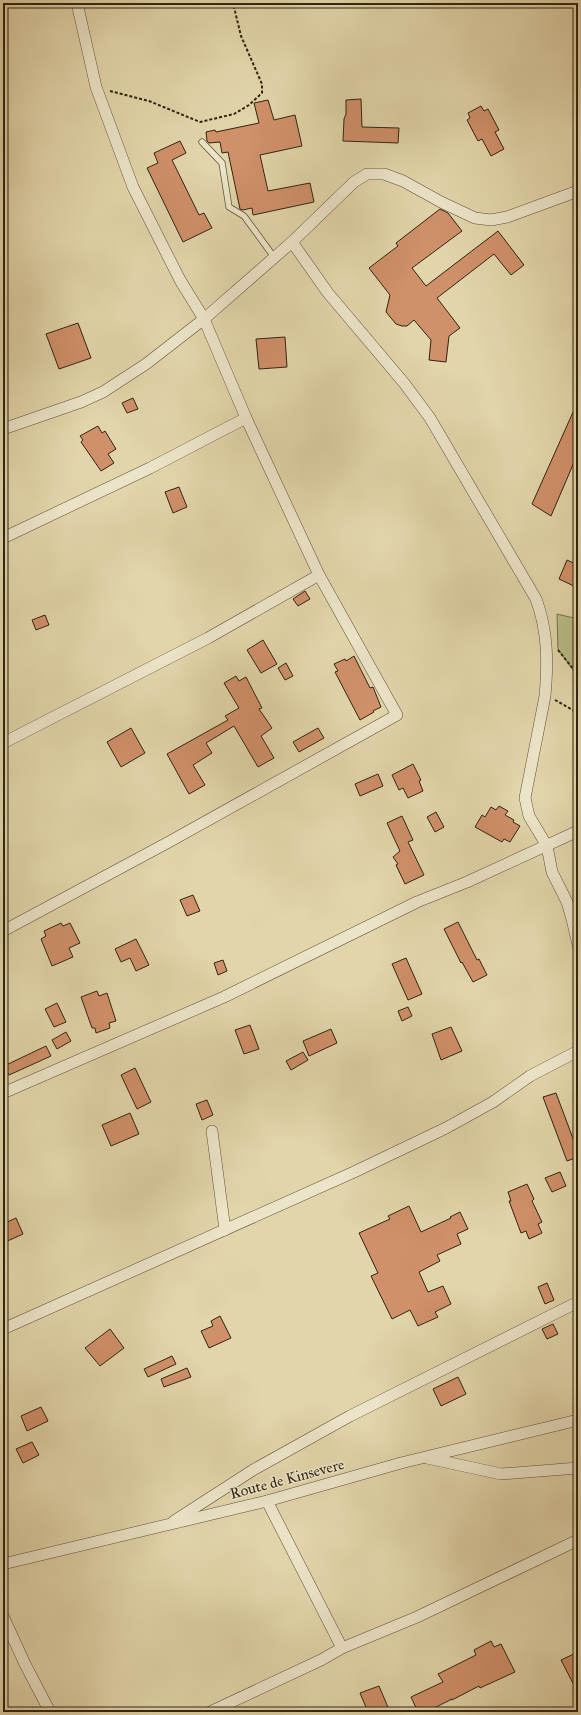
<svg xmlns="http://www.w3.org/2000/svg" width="581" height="1715" viewBox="0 0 581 1715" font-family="'IM FELL Great Primer',serif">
	<rect width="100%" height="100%" fill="#e2d5aa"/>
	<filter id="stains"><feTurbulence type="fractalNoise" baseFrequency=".005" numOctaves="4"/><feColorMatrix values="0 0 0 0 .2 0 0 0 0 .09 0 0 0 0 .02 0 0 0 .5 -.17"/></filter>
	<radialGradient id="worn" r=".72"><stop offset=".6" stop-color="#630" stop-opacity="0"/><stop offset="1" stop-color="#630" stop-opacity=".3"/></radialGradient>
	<!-- green -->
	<path fill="#b9bc85" stroke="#74704c" d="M557 614 578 619V677L558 649Z"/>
	<!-- building -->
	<g fill="#d09069" stroke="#302412">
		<path d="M361 99 362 127 399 128 398 143 343 141 344 119 346 114V100Z"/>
		<path d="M268 100 274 120 295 115 302 146 260 155 268 191 310 183 314 202 253 215 252 208 243 210 240 209 228 152 222 153 220 142 209 143 207 141 206 132 215 130 216 132 259 123 254 103Z"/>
		<path d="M481 106 484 111 488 109 499 130 495 132 504 149 491 156 482 139 478 141 467 120 470 118 468 113Z"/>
		<path d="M180 141 186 153 172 160 199 215 204 213 212 228 183 242 147 168 158 163 154 153Z"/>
		<path d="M440 209 448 213 462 231 412 268 426 286 498 231 524 265 511 275 494 254 437 298 460 328 449 336 446 362 429 360 431 340 414 320 407 326H402L396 324 386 312 390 295 369 268 398 246 396 243Z"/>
		<path d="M78 323 91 358 59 369 46 334Z"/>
		<path d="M285 337 287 367 259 369 256 339Z"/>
		<path d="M133 398 138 409 127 413 122 403Z"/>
		<path d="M578 401V453L551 516 532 504Z"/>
		<path d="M98 426 102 433 105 431 116 449 108 454 114 463 101 471 81 442 83 440 80 436Z"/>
		<path d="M179 487 187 507 173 513 165 492Z"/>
		<path d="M567 560 578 565V588L559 579Z"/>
		<path d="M305 591 310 599 298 606 293 599Z"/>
		<path d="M45 615 49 625 36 630 32 620Z"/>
		<path d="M263 640 277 664 261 673 247 650Z"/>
		<path d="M354 656 370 688 373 687 381 707 373 711 374 712 360 720 335 672 338 671 334 664 345 659 346 661Z"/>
		<path d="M286 663 293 676 285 680 278 668Z"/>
		<path d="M236 676 239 681 246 677 262 708 259 709 272 728 261 736 274 758 258 767 234 726 206 743 212 753 193 765 205 785 189 794 167 754 228 720 225 716 239 708 224 683Z"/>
		<path d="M131 728 145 753 121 767 107 742Z"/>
		<path d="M318 728 324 738 299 752 293 742Z"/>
		<path d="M413 764 421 780 419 781 423 791 408 798 403 788 399 790 392 775Z"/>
		<path d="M378 774 383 786 360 796 355 784Z"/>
		<path d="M499 806 508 811 505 815 514 820 513 822 520 826 510 842 504 839 502 842 475 827 482 815 485 817 491 807 496 810Z"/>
		<path d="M436 812 444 827 435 832 427 817Z"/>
		<path d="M402 816 413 840 408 842 424 875 405 884 396 865 398 864 393 857 400 851 387 823Z"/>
		<path d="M193 895 200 911 187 916 180 900Z"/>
		<path d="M458 922 477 960 479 959 487 975 473 982 462 962 461 963 444 929Z"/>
		<path d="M61 923 63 926 70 923 80 943 69 948 73 957 52 966 41 939 46 936 44 931Z"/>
		<path d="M136 939 149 965 136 971 130 958 121 962 115 949Z"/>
		<path d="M406 958 422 994 408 1000 392 964Z"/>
		<path d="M223 960 227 971 218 975 214 963Z"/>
		<path d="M97 991 99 996 107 993 116 1021 109 1023 110 1028 96 1033 95 1028H92L81 997Z"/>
		<path d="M57 1003 66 1022 54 1027 45 1009Z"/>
		<path d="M408 1007 412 1016 402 1021 398 1011Z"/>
		<path d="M250 1025 259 1049 244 1054 235 1030Z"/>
		<path d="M451 1027 462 1051 441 1060 432 1034Z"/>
		<path d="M331 1029 337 1043 309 1056 303 1041Z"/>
		<path d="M66 1032 71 1041 57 1049 52 1040Z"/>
		<path d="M46 1046 51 1056 9 1075 4 1066Z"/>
		<path d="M303 1052 308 1060 291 1070 286 1061Z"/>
		<path d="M135 1068 151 1102 137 1109 121 1075Z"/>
		<path d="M556 1093 578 1152V1157L567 1161 543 1097Z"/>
		<path d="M207 1100 213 1115 202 1120 196 1104Z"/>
		<path d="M130 1113 139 1134 111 1146 102 1125Z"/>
		<path d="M560 1172 566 1186 552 1192 545 1178Z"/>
		<path d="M527 1184 534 1199 532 1201 542 1222 538 1224 542 1233 529 1239 526 1231 521 1233 509 1201H511L508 1192Z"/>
		<path d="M409 1206 421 1232 451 1218 450 1217 460 1212 468 1229 457 1234 461 1244 437 1255 440 1261 419 1272 428 1292 443 1286 451 1304 435 1312 438 1317 418 1326 410 1310 392 1319 371 1276 378 1273 359 1233 390 1219 388 1216Z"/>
		<path d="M16 1218 23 1234 3 1243V1224Z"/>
		<path d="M547 1283 554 1300 545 1304 538 1287Z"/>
		<path d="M220 1316 231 1338 209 1348 201 1331 213 1326 211 1321Z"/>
		<path d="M553 1324 558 1334 547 1339 542 1329Z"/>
		<path d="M110 1329 124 1348 100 1366 85 1348Z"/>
		<path d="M172 1356 176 1364 148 1377 144 1369Z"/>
		<path d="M187 1368 191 1377 164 1387 161 1379Z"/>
		<path d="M458 1377 466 1394 441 1406 433 1389Z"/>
		<path d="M41 1407 48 1421 27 1431 21 1416Z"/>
		<path d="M32 1442 39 1455 23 1463 16 1449Z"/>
		<path d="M491 1641 494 1647 501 1644 515 1672 480 1688 479 1686 452 1700V1699L426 1712H418L411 1697 443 1682 438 1674 476 1655 474 1650Z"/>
		<path d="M578 1652V1693L561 1660Z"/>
		<path d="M379 1686 390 1712H368L360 1693Z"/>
	</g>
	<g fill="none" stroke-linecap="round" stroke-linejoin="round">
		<defs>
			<path id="service" d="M202 142 222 163 229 207 244 216 274 257"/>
			<g id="minor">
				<path d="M578 191 507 217 491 220 475 218 441 202 403 181 384 174H367L354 182 292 242 328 293 404 383 430 418 536 599C548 631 548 663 545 696L525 798 529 816 547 846 552 872 567 902 572 919 578 945"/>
				<path d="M3 429 81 402 103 392 146 364 204 319 292 242"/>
				<path d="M3 538 150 468 246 418"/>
				<path d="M3 743 208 638 319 575"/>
				<path d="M3 931 167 843 397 715 319 575 246 418 204 319 180 280 133 187 96 87 77 3"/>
				<path d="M3 1093 224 997 417 902 467 882 578 831"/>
				<path d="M212 1131 225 1230"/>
				<path d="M3 1329 354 1172 446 1128 493 1102 530 1076 578 1051"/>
				<path d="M427 1458 501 1474 578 1468"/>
				<path d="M174 1521 253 1470 350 1416 578 1302"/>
				<path d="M3 1564 267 1501 401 1463 578 1420"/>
				<path d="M3 1616 25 1664 50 1712"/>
				<path d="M342 1648 417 1617 578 1540"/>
				<path d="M210 1712 321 1660 342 1648 267 1501"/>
			</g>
		</defs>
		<!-- service casing -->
		<use href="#service" stroke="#5c5038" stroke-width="7"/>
		<!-- minor casing -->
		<use href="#minor" stroke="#5c5038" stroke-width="12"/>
		<!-- path -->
		<g stroke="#302412" stroke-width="2" stroke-dasharray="3 2" stroke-linecap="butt">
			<path d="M110 91 149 101 200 122 234 114 249 105 262 93V84L241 36 233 3"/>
			<path d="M558 650 578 675"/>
			<path d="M555 700 578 713"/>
		</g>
		<!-- service -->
		<use href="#service" stroke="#ece4c8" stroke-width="5.5"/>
		<!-- minor -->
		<use href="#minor" stroke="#ece4c8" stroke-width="11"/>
	</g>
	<g text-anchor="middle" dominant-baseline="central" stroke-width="3" stroke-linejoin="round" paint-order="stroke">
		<!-- street labels -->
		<g font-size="15" fill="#302412" stroke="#ece4c8">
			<text transform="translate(287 1479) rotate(-15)">Route de Kinsevere</text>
		</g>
	</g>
	<!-- margin -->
	<rect width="581" height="1715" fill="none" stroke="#e2d5aa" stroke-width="16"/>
	<rect x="4" y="4" width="573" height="1707" fill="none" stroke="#302412" stroke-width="2"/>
	<rect x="8" y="8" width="565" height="1699" fill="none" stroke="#302412"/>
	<rect width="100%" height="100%" filter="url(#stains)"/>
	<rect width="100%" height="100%" fill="url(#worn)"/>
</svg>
